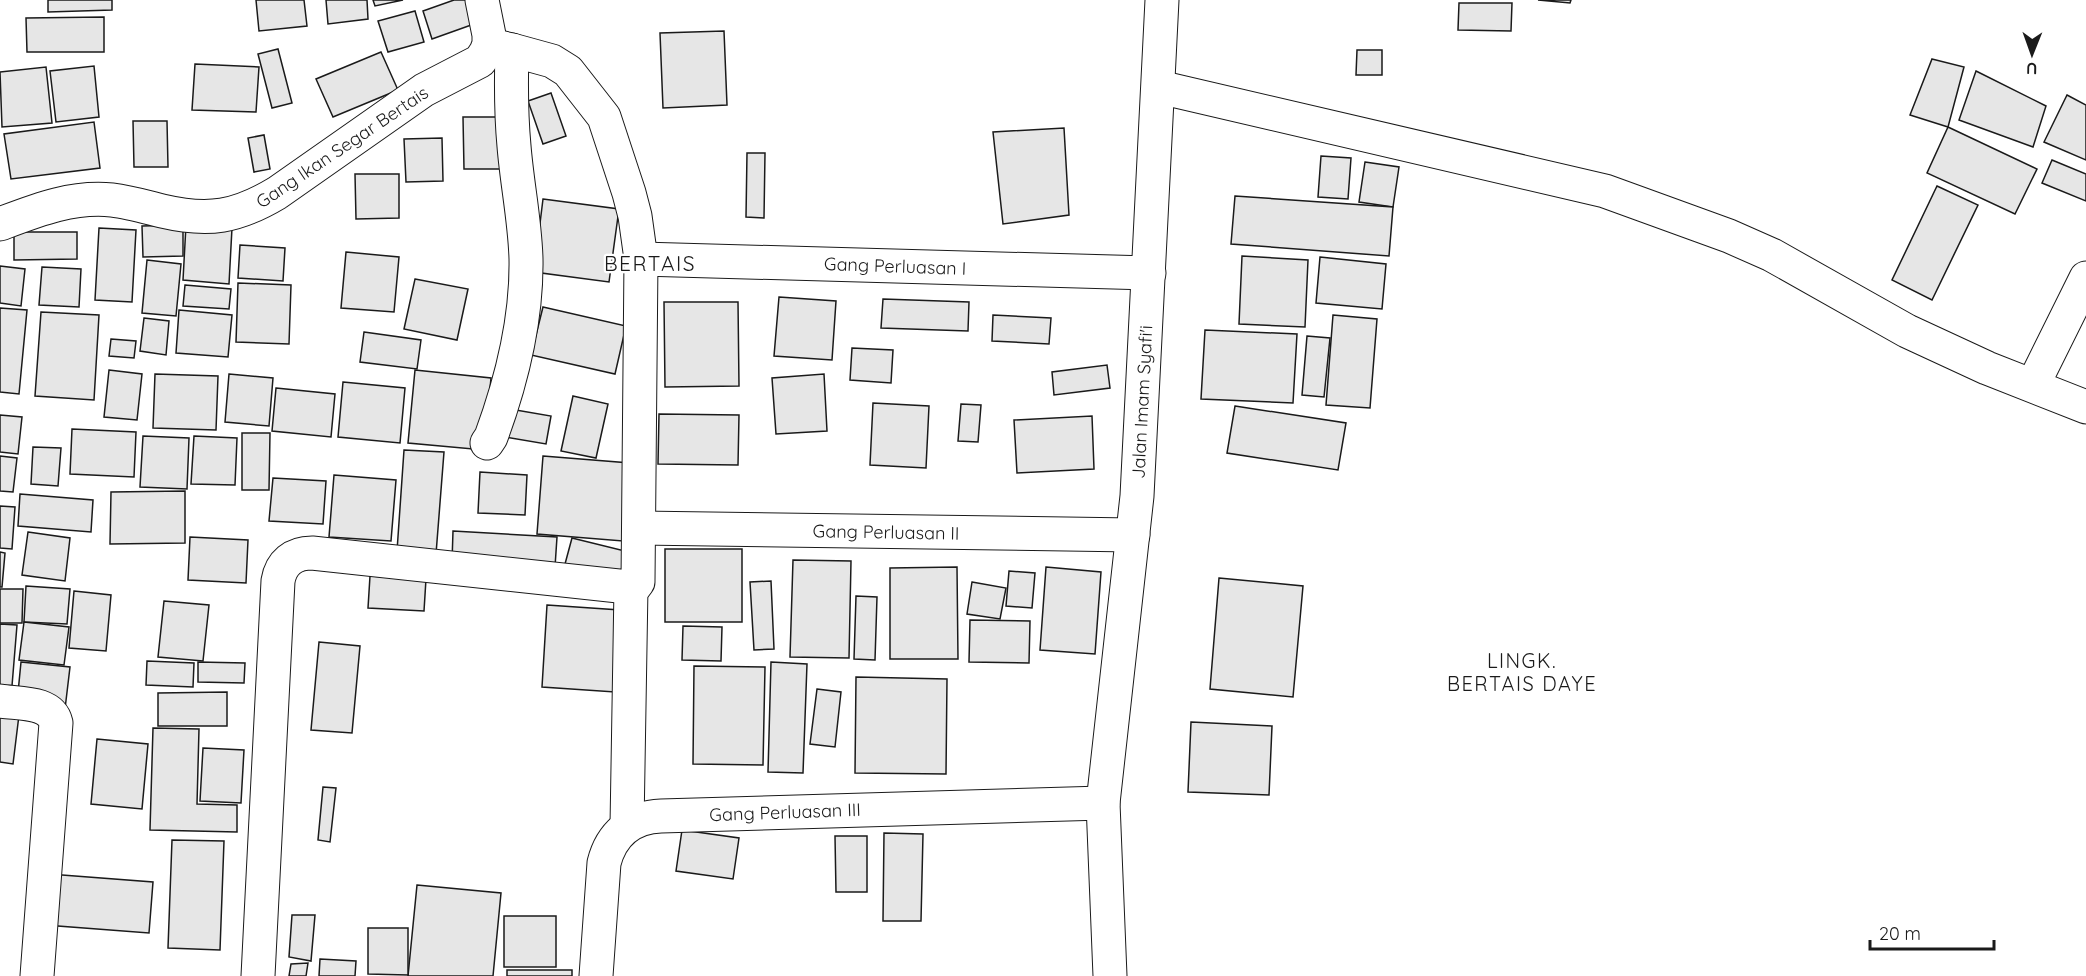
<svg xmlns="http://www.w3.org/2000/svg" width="2086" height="976" viewBox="0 0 2086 976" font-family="Quicksand,sans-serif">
	<rect width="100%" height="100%" fill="#fff"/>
	<!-- building -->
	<g fill="#e6e6e6" stroke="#1a1a1a" stroke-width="1.5">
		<path d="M48 0H112V10L48 12Z"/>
		<path d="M256 0H304L307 26 259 31Z"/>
		<path d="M326 0H367L368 19 328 24Z"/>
		<path d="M373 0H403L375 6Z"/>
		<path d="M454 0H466L474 24 432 39 423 11Z"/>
		<path d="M1538 0H1571L1570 3Z"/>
		<path d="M1459 3H1512L1511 31 1458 30Z"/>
		<path d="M415 11 424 42 388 52 378 21Z"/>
		<path d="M104 17V52H27L26 18Z"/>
		<path d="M724 31 727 105 663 108 660 33Z"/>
		<path d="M278 49 292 103 272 108 258 54Z"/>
		<path d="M1357 50H1382V75H1356Z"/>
		<path d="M381 52 398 90 333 117 316 79Z"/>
		<path d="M1932 59 1964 67 1948 127 1910 115Z"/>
		<path d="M195 64 259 67 256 112 192 110Z"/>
		<path d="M94 66 99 117 56 122 50 71Z"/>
		<path d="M46 67 52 123 2 127 0 72Z"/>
		<path d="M1976 71 2046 106 2033 147 1959 120Z"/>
		<path d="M551 93 566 136 543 144 528 101Z"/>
		<path d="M2067 95 2086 105V160L2044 142Z"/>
		<path d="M463 117H503L504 169H464Z"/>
		<path d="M133 121H167L168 167H134Z"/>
		<path d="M94 122 100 168 11 179 4 134Z"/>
		<path d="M1948 127 2037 169 2015 214 1927 173Z"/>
		<path d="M1064 128 1069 215 1003 224 993 132Z"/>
		<path d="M264 135 270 169 254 172 248 138Z"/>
		<path d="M442 138 443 181 406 182 404 139Z"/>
		<path d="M747 153H765L764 218 746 217Z"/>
		<path d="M1321 156 1351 158 1348 199 1318 197Z"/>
		<path d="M2052 160 2086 174V201L2042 183Z"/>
		<path d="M1365 162 1399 167 1393 207 1359 202Z"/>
		<path d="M355 174H399V218L356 219Z"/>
		<path d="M1937 186 1978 205 1932 300 1892 280Z"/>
		<path d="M1235 196 1393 207 1389 256 1231 244Z"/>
		<path d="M543 199 619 209 609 282 534 272Z"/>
		<path d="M183 225V256L143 257 142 226Z"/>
		<path d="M186 225 232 228 229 284 183 280Z"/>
		<path d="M99 228 136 230 132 302 95 300Z"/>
		<path d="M14 232H77V259L14 260Z"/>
		<path d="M240 245 285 248 283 281 238 278Z"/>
		<path d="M346 252 399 257 394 312 341 308Z"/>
		<path d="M1242 256 1308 260 1305 327 1239 324Z"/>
		<path d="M1320 257 1386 264 1382 309 1316 303Z"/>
		<path d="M147 260 181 264 176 316 142 313Z"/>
		<path d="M0 266 25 269 21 306 0 303Z"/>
		<path d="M42 267 81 269 79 307 39 305Z"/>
		<path d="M415 279 468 289 457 340 404 329Z"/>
		<path d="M238 283 291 285 289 344 236 342Z"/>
		<path d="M185 285 231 289 229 309 183 306Z"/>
		<path d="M779 297 836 301 832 360 774 356Z"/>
		<path d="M883 299 969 302 968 331 881 328Z"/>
		<path d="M664 302H738L739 386 665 387Z"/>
		<path d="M543 307 626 326 615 374 531 355Z"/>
		<path d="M0 308 27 310 19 394 0 392Z"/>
		<path d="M179 310 232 315 228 357 176 353Z"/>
		<path d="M41 312 99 315 94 400 35 396Z"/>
		<path d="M993 315 1051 318 1049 344 992 341Z"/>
		<path d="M1333 315 1377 319 1370 408 1326 405Z"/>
		<path d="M144 318 169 321 166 355 140 351Z"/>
		<path d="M1205 330 1297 334 1293 403 1201 399Z"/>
		<path d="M364 332 421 340 417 369 360 362Z"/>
		<path d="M1307 336 1330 338 1324 397 1302 395Z"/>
		<path d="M111 339 136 341 134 358 109 356Z"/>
		<path d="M852 348 893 350 891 383 850 380Z"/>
		<path d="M1107 365 1110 388 1054 395 1052 372Z"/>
		<path d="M109 370 142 374 137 420 104 417Z"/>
		<path d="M415 370 491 378 484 450 408 443Z"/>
		<path d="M155 374 218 376 216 430 153 428Z"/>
		<path d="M229 374 273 378 269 426 225 422Z"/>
		<path d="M824 374 827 431 776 434 772 378Z"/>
		<path d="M343 382 405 388 400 443 338 437Z"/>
		<path d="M276 388 335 394 331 437 272 431Z"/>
		<path d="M573 396 608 404 596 458 561 451Z"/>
		<path d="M873 403 929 406 926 468 870 465Z"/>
		<path d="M961 404 981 405 978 442 958 441Z"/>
		<path d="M1235 406 1346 423 1338 470 1227 453Z"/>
		<path d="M510 409 551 416 546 444 505 437Z"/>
		<path d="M659 414 739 415 738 465 658 464Z"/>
		<path d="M0 415 22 417 18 454 0 452Z"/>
		<path d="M1092 416 1094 469 1017 473 1014 420Z"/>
		<path d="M72 429 136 432 134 477 70 474Z"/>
		<path d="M242 433H270L269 490H242Z"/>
		<path d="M143 436 189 438 187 489 140 487Z"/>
		<path d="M194 436 237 438 235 485 191 484Z"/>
		<path d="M33 447 61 448 58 486 31 484Z"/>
		<path d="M404 450 444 452 436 554 397 551Z"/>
		<path d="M0 456 17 458 13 492 0 491Z"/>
		<path d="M543 456 630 463 623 541 537 534Z"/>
		<path d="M480 472 527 475 525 515 478 513Z"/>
		<path d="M334 475 396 480 391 541 329 537Z"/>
		<path d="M273 478 326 481 323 524 269 521Z"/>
		<path d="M185 491V543L110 544 111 492Z"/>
		<path d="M20 494 93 500 91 532 18 526Z"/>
		<path d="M0 506 15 507 12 549 0 548Z"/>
		<path d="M453 531 557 537 555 567 452 562Z"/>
		<path d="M28 532 70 538 65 581 22 575Z"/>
		<path d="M190 537 248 540 246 583 188 580Z"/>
		<path d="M572 538 629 552 623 578 565 564Z"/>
		<rect x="665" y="549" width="77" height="73"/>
		<path d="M0 552 5 553 2 587H0Z"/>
		<path d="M793 560 851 561 849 658 790 657Z"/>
		<path d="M957 567 958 659H890V568Z"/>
		<path d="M1046 567 1101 572 1095 654 1040 650Z"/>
		<path d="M1009 571 1035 573 1032 608 1006 606Z"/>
		<path d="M370 576 426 579 424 611 368 608Z"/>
		<path d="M1219 578 1303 586 1293 697 1210 689Z"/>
		<path d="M771 581 774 649 754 650 750 582Z"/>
		<path d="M972 582 1006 588 1000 619 967 614Z"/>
		<path d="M26 586 70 589 67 624 24 622Z"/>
		<path d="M0 589H23L22 623H0Z"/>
		<path d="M74 591 111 595 106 651 69 648Z"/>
		<path d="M856 596 877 597 875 660 854 659Z"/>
		<path d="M164 601 209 605 203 661 158 657Z"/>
		<path d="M547 605 620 610 615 692 542 687Z"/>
		<path d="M970 620 1030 621 1029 663 969 662Z"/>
		<path d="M24 622 69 627 64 665 19 660Z"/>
		<path d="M0 624 17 625 11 698 0 697Z"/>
		<path d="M683 626 722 627 721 661 682 660Z"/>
		<path d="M319 642 360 646 352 733 311 730Z"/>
		<path d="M147 661 194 663 193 687 146 685Z"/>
		<path d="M21 662 70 667 65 709 17 703Z"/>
		<path d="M198 662 245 663 244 683 198 682Z"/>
		<path d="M771 662 807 664 803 773 768 772Z"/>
		<path d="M694 666 765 667 763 765 693 764Z"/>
		<path d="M856 677 947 679 946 774 855 773Z"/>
		<path d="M817 689 841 692 835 747 810 744Z"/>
		<path d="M227 692V726H158V693Z"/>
		<path d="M0 713 19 715 13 764 0 762Z"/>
		<path d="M1191 722 1272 726 1269 795 1188 792Z"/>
		<path d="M153 728 199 729 197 804 237 805V832L150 830Z"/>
		<path d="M97 739 148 744 142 809 91 804Z"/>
		<path d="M203 748 244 750 241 803 200 801Z"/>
		<path d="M323 787 336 788 330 842 318 840Z"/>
		<path d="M682 830 739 838 733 879 676 871Z"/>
		<path d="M884 833 923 834 921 921H883Z"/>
		<path d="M835 836H867V892H836Z"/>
		<path d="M172 840 224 841 220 950 168 948Z"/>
		<path d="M49 874 153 882 149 933 45 925Z"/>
		<path d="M417 885 501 893 493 976H408Z"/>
		<path d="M292 915H315L311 961 289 957Z"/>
		<rect x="504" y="916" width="52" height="51"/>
		<path d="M368 928H408V975L368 974Z"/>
		<path d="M320 959 356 961 355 976H319Z"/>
		<path d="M308 963 306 976H289L291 964Z"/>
		<rect x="507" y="970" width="65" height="6"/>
	</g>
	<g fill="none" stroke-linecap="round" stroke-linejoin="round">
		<defs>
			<g id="street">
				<path d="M0 224C37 210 72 196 112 200 129 202 146 207 162 211 209 222 237 217 277 193L424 90 480 61 486 52 489 44V35L482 0"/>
				<path d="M641 259 1149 273"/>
				<path d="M2033 385 2086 278"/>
				<path d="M487 443 491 437C512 380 527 321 526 259 525 221 517 184 514 146 511 114 511 83 512 50L490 45"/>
				<path d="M639 528 1133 535"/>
				<path d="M0 701C19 704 51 701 56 723L37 976"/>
				<path d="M627 826 631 587"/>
				<path d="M258 976 278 581C281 563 293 553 312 553L628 587 635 586 638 582 641 259 635 216 629 193 604 117 568 71 552 61 512 50"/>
				<path d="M596 976 604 863C611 835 631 817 661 816L1103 803"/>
			</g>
			<g id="secondary">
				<path d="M1159 87 1605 191 1729 236 1772 255 1907 331 1987 368 2086 407"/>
				<path d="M1110 976 1103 803 1137 496 1162 0"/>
			</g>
		</defs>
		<!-- street casing -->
		<use href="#street" stroke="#1a1a1a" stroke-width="35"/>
		<!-- secondary casing -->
		<use href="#secondary" stroke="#1a1a1a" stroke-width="35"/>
		<!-- street -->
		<use href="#street" stroke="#fff" stroke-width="33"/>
		<!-- secondary -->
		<use href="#secondary" stroke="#fff" stroke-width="33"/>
	</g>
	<g text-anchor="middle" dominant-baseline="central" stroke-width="4.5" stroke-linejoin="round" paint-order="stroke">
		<!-- street labels -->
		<g font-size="18" fill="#1a1a1a" stroke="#fff">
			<text transform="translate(342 147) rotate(-34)">Gang Ikan Segar Bertais</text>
			<text transform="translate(895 266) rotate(2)">Gang Perluasan I</text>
			<text transform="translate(1142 402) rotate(-87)">Jalan Imam Syafi'i</text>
			<text transform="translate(886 532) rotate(1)">Gang Perluasan II</text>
			<text transform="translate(785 812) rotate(-2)">Gang Perluasan III</text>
		</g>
		<!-- neighbourhood labels -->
		<g font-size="20" letter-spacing="1.5" fill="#1a1a1a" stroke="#fff">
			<text x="1522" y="660">LINGK.<tspan x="1522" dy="23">BERTAIS DAYE</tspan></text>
		</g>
		<!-- quarter labels -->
		<g font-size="21" letter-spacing="1.5" fill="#1a1a1a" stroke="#fff">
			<text x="650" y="263">BERTAIS</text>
		</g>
	</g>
	<!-- north arrow -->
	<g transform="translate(2032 54) rotate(181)" stroke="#ffffff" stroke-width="4.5" paint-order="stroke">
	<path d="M0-4.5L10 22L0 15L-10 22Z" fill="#1a1a1a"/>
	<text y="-9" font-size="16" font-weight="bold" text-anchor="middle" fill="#1a1a1a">U</text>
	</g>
	<!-- scale -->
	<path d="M1870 940v9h124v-9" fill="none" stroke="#1a1a1a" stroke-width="3"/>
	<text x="1879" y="940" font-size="18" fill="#1a1a1a" stroke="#ffffff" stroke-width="4.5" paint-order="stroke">20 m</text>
</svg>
